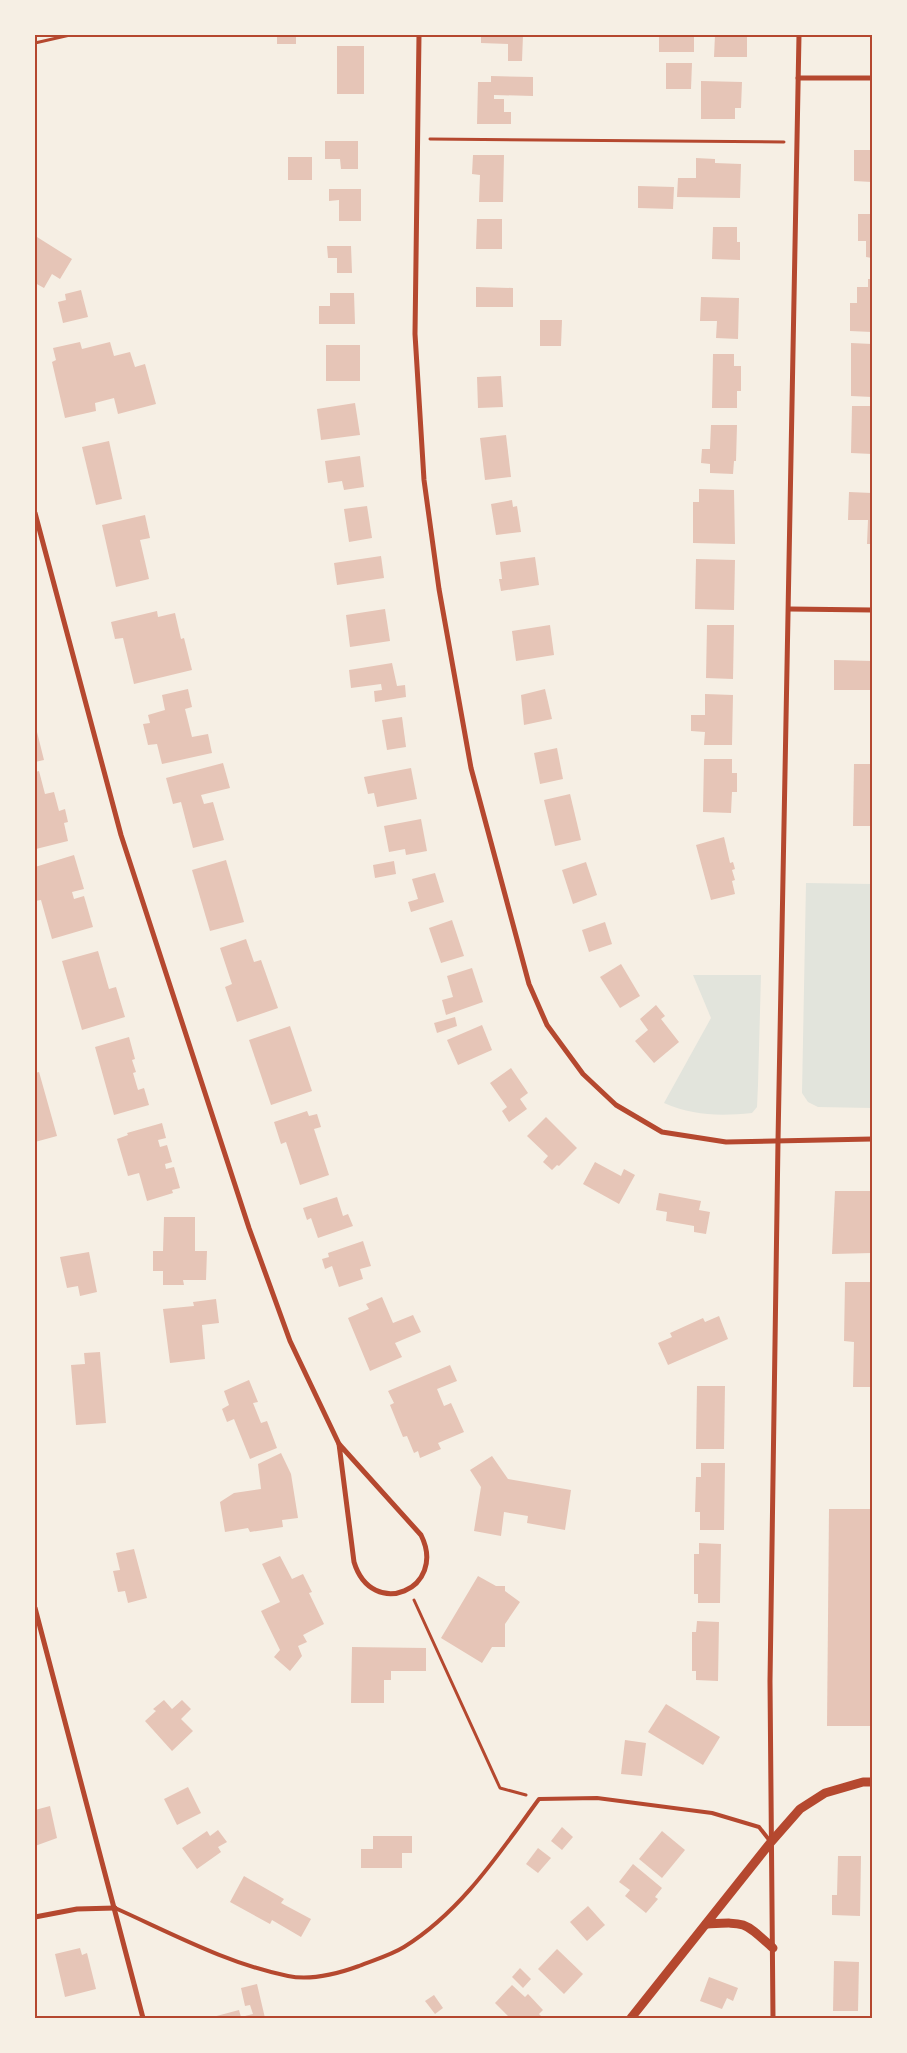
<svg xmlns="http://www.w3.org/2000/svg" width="907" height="2053" viewBox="0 0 907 2053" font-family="Barlow,sans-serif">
	<rect width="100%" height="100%" fill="#f6efe4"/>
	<!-- green -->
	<g fill="#e2e4dc">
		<path d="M806 883 872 884V1108L818 1107 808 1102 802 1093Z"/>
		<path d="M693 975H761L758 1085 757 1107 752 1113C721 1116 693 1116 664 1103L711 1018Z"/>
	</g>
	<!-- building -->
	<g fill="#e6c5b7">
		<rect x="277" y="35" width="19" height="9"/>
		<path d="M481 35H523L522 61H508V44L481 43Z"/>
		<path d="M684 35 694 36V52H659V36Z"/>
		<path d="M715 35 747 36V57H714Z"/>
		<rect x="337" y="46" width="27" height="48"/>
		<path d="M666 63H692L691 89H666Z"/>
		<path d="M491 76 533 77V96L494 95V99H504V112H511V124H477L478 82H491Z"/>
		<path d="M701 81 742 82 741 108H735V119H701Z"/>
		<path d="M325 141H358V169H341L340 159H325Z"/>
		<path d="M854 150H872V182L854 181Z"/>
		<path d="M473 155H504L503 202H479L480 175 472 174Z"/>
		<rect x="288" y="157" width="24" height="23"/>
		<path d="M696 158 715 159V163L741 164 740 198 677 197 678 178H696Z"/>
		<path d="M638 186 674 187 673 209 638 208Z"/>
		<path d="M329 189H361V221H339V200L329 201Z"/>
		<path d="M858 214H872V258L866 257V241H858Z"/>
		<path d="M477 219H502V249H476Z"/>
		<path d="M713 227H737V242H740V260L712 259Z"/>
		<path d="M37 237 72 259 60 279 52 274 44 288 35 283Z"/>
		<path d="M327 246H351L352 273H337V258H328Z"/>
		<path d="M868 279H872V332L850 331V303H857V287H868Z"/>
		<path d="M476 287 513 288V307H476Z"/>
		<path d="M81 290 88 317 63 323 58 302 66 300 65 294Z"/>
		<path d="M330 293H354L355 324H319V306H330Z"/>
		<path d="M701 297 739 298 738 339 716 338 717 321H700Z"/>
		<path d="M540 320H562L561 346H540Z"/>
		<path d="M80 342 82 349 110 342 114 356 130 352 135 367 145 364 156 404 118 414 114 398 95 403 96 411 65 418 52 362 56 360 53 348Z"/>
		<path d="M851 343 872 344V397L851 396Z"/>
		<rect x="326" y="345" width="34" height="36"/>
		<path d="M713 354H734V366H741V391H737V408H712Z"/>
		<path d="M501 376 503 407 478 408 477 377Z"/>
		<path d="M355 403 360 435 321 440 317 409Z"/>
		<path d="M852 406H872V454L851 453Z"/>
		<path d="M711 425H737L736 461H734L733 474 710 473V464L701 463 702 449H710Z"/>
		<path d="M506 435 511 477 485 480 480 438Z"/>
		<path d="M109 441 122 499 96 505 82 447Z"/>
		<path d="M360 456 364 487 344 490 342 481 328 483 325 461Z"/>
		<path d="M699 489 734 490 735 544 693 543V502H699Z"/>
		<path d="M849 492 872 493V544H867L868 520H848Z"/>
		<path d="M512 500 513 507 517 506 521 532 496 535 491 504Z"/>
		<path d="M367 506 372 538 349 542 344 509Z"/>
		<path d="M145 515 150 538 140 540 149 579 116 587 102 525Z"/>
		<path d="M381 556 384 578 337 585 334 563Z"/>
		<path d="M535 557 539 585 501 591 499 579H502L500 562Z"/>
		<path d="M696 559 735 560 734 610 695 609Z"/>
		<path d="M385 609 390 641 350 647 346 615Z"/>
		<path d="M157 611 158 617 175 613 181 639 184 638 192 670 134 684 123 638 115 639 111 622Z"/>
		<path d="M550 625 554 655 516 661 512 631Z"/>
		<path d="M707 625H734L733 679 706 678Z"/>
		<path d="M834 660 872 661V690H834Z"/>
		<path d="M392 663 397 686 405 685 406 697 375 702 374 691 382 690 381 684 351 688 349 670Z"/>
		<path d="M188 689 192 707 185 709 192 737 208 734 212 753 162 764 157 744 148 745 143 724 150 723 148 715 165 710 162 695Z"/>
		<path d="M545 689 552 719 524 725 521 695Z"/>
		<path d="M705 694 733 695 732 745H704L705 732 691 731V715H705Z"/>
		<path d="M402 717 406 747 387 750 382 720Z"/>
		<path d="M35 724 44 760 35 762Z"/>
		<path d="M557 748 563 779 540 784 534 753Z"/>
		<path d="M704 759H732V773H737V792H732L731 813 703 812Z"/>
		<path d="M223 763 230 788 201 795 204 804 213 802 224 840 193 848 181 802 173 804 166 778Z"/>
		<path d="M854 764H872V826H853Z"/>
		<path d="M411 768 417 799 377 807 374 793 368 794 364 777Z"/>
		<path d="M39 771 45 794 54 792 59 811 65 809 68 822 64 823 68 841 36 849 35 772Z"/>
		<path d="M570 794 581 840 555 846 544 800Z"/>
		<path d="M421 819 427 851 406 855 405 849 389 852 384 826Z"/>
		<path d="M724 837 730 863 733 862 735 869 732 870 735 880 732 881 735 894 711 900 696 845Z"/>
		<path d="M74 855 84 889 72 892 74 899 84 896 93 927 52 939 41 900 35 901V867Z"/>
		<path d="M226 860 244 922 210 931 192 870Z"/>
		<path d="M394 861 396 874 375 878 373 865Z"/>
		<path d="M586 862 597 895 573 904 562 870Z"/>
		<path d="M435 873 444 902 411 912 408 902 418 899 412 879Z"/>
		<path d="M452 920 464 956 441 963 429 928Z"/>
		<path d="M605 922 612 944 589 952 582 930Z"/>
		<path d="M246 939 254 962 261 960 278 1008 237 1022 225 987 232 984 220 948Z"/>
		<path d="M98 951 109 989 116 987 125 1017 82 1030 62 961Z"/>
		<path d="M621 964 640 996 620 1008 600 977Z"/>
		<path d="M472 968 483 1002 446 1015 442 1000 453 997 447 976Z"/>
		<path d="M656 1005 665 1016 661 1019 679 1042 654 1063 635 1041 648 1030 640 1019Z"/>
		<path d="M455 1017 457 1026 437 1033 434 1023Z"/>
		<path d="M482 1025 492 1050 458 1065 447 1040Z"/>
		<path d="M290 1026 312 1091 271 1105 249 1040Z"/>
		<path d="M129 1037 135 1059 132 1060 136 1072 133 1073 138 1090 144 1088 149 1105 114 1115 95 1047Z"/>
		<path d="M511 1068 528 1093 520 1099 527 1109 509 1122 502 1111 507 1107 490 1083Z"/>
		<path d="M39 1072 57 1136 35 1142V1073Z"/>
		<path d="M307 1111 309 1116 317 1114 321 1127 314 1129 329 1175 300 1185 286 1142 281 1144 274 1122Z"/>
		<path d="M546 1117 577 1148 559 1166 557 1165 552 1170 543 1162 548 1156 527 1136Z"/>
		<path d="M162 1123 166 1138 158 1140 160 1147 167 1145 172 1162 165 1164 166 1169 174 1167 180 1188 172 1190 173 1193 147 1201 139 1173 128 1176 117 1139 128 1135 127 1133Z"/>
		<path d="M595 1162 621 1176 624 1169 635 1175 619 1204 583 1184Z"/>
		<path d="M835 1191H872V1253L832 1254Z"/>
		<path d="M659 1193 701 1201 699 1210 710 1212 706 1234 694 1232V1226L666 1221 667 1212 656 1210Z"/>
		<path d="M337 1197 343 1216 348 1214 353 1226 318 1238 311 1218 307 1220 303 1208Z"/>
		<path d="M164 1217H195V1251H207L206 1280H183L184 1285H163V1271H153V1251H163Z"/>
		<path d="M363 1241 371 1266 360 1269 363 1279 339 1287 332 1266 325 1269 322 1259 329 1257 328 1253Z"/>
		<path d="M89 1252 97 1292 80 1296 78 1286 67 1288 60 1257Z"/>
		<path d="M845 1282H872V1387H853L854 1342 844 1341Z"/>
		<path d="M382 1297 393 1323 413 1315 421 1332 395 1343 402 1357 370 1371 348 1318 369 1309 366 1304Z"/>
		<path d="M216 1299 219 1323 202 1325 205 1359 170 1363 163 1309 194 1306 193 1302Z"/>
		<path d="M719 1316 728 1339 668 1365 658 1343 672 1337 670 1333 703 1318 705 1322Z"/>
		<path d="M100 1352 106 1423 76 1425 71 1365 85 1364 84 1353Z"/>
		<path d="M450 1365 457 1381 437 1389 444 1406 451 1403 464 1432 438 1443 441 1449 420 1458 418 1451 414 1453 407 1436 403 1437 390 1405 394 1403 388 1391Z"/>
		<path d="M249 1380 258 1402 253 1403 261 1423 267 1421 277 1448 250 1459 234 1419 227 1422 222 1409 229 1405 224 1391Z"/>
		<path d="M697 1386H725L724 1449H696Z"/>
		<path d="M281 1453 291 1474 298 1518 282 1520 283 1527 250 1532 248 1528 225 1532 220 1502 234 1493 261 1489 258 1464Z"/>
		<path d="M492 1456 508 1479 571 1490 565 1530 527 1523 528 1516 504 1512 501 1536 474 1531 481 1487 470 1470Z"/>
		<path d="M701 1463H725L724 1530H700V1512H695L696 1477H701Z"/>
		<path d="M829 1509H872V1726H827Z"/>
		<path d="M699 1543 721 1544 720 1603H698V1594H694V1554H699Z"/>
		<path d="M134 1549 147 1598 128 1603 125 1591 118 1592 113 1571 120 1570 116 1553Z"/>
		<path d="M280 1556 292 1579 303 1574 312 1592 309 1593 324 1624 303 1635 307 1642 298 1646 302 1656 290 1671 274 1657 280 1650 261 1611 280 1602 262 1564Z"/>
		<path d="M478 1576 496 1586H505V1591L520 1602 505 1624V1647H492L482 1663 441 1638Z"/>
		<path d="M697 1621 719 1622 718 1681 696 1680V1671H692V1632H696Z"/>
		<path d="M352 1647 426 1648V1671H391V1680H384V1703H351Z"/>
		<path d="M164 1700 172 1709 182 1700 191 1709 181 1719 193 1731 172 1751 145 1721 156 1711 153 1709Z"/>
		<path d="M666 1704 720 1737 703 1765 648 1732Z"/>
		<path d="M625 1740 646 1743 642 1776 621 1774Z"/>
		<path d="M188 1787 201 1813 177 1825 164 1799Z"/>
		<path d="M50 1806 57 1838 35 1846V1820H37L35 1810Z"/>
		<path d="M562 1827 573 1837 562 1850 551 1841Z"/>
		<path d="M218 1830 227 1842 218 1847 221 1852 197 1869 182 1848 207 1831 210 1836Z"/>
		<path d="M662 1831 685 1850 662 1878 639 1859Z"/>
		<path d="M373 1836H412V1853H402V1868H361V1849H373Z"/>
		<path d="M538 1848 551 1858 538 1873 526 1864Z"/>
		<path d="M838 1856H861L860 1916 832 1915V1895H837Z"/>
		<path d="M633 1864 662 1888 655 1897 658 1899 646 1913 625 1896 630 1890 619 1882Z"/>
		<path d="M244 1876 284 1899 281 1903 311 1919 301 1937 272 1920 270 1924 230 1902Z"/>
		<path d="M588 1906 605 1925 587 1941 570 1922Z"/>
		<path d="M80 1948 82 1955 87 1953 96 1989 65 1997 55 1954Z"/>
		<path d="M557 1949 583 1974 564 1994 538 1969Z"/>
		<path d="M834 1961 859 1962 858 2011H833Z"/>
		<path d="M520 1968 531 1979 523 1988 512 1977Z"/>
		<path d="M709 1977 738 1988 733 2001 727 1998 722 2009 700 2001Z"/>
		<path d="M257 1984 265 2018H209L239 2010 241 2017 253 2014 250 2005 245 2006 241 1988Z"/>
		<path d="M512 1985 525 1997 528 1994 543 2010 539 2014 543 2018H510L495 2003Z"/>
		<path d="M434 1995 443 2008 435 2014 425 2001Z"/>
	</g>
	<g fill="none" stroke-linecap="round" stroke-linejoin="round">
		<!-- path -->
		<g stroke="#b5482f" stroke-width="3">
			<path d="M35 43 70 35"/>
			<path d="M430 139 784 142"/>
			<path d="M414 1600 500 1788 526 1795"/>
		</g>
		<!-- service -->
		<path stroke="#b5482f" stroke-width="4" d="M115 1908C171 1933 228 1964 288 1976 311 1981 337 1974 359 1966 374 1960 391 1955 404 1947 462 1911 500 1852 539 1799L597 1798 712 1813 759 1827 770 1841"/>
		<!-- minor -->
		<g stroke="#b5482f" stroke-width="5">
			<path d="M419 35 415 334 424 480 439 589 471 768 529 984 547 1025 583 1074 616 1105 662 1132 726 1142 872 1139"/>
			<path d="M798 78H872"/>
			<path d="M35 513 121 835 249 1228 290 1341 339 1444"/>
			<path d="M789 609 872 610"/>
			<path d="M339 1444 421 1535C448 1589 372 1621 354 1562Z"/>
			<path d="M35 1608 143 2018"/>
			<path d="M35 1917 77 1909 115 1908"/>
			<path d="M773 2018 770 1681 778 1141 799 35"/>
		</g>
		<!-- tertiary -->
		<g stroke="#b5482f" stroke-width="9">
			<path d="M706 1924C746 1922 743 1921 773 1948"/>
			<path d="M631 2018 771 1842 800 1809 825 1793 863 1782H872"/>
		</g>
	</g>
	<!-- border -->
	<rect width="907" height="2053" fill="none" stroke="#f6efe4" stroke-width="72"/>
	<rect x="36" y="36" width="835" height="1981" fill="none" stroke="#b5482f" stroke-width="2"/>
</svg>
